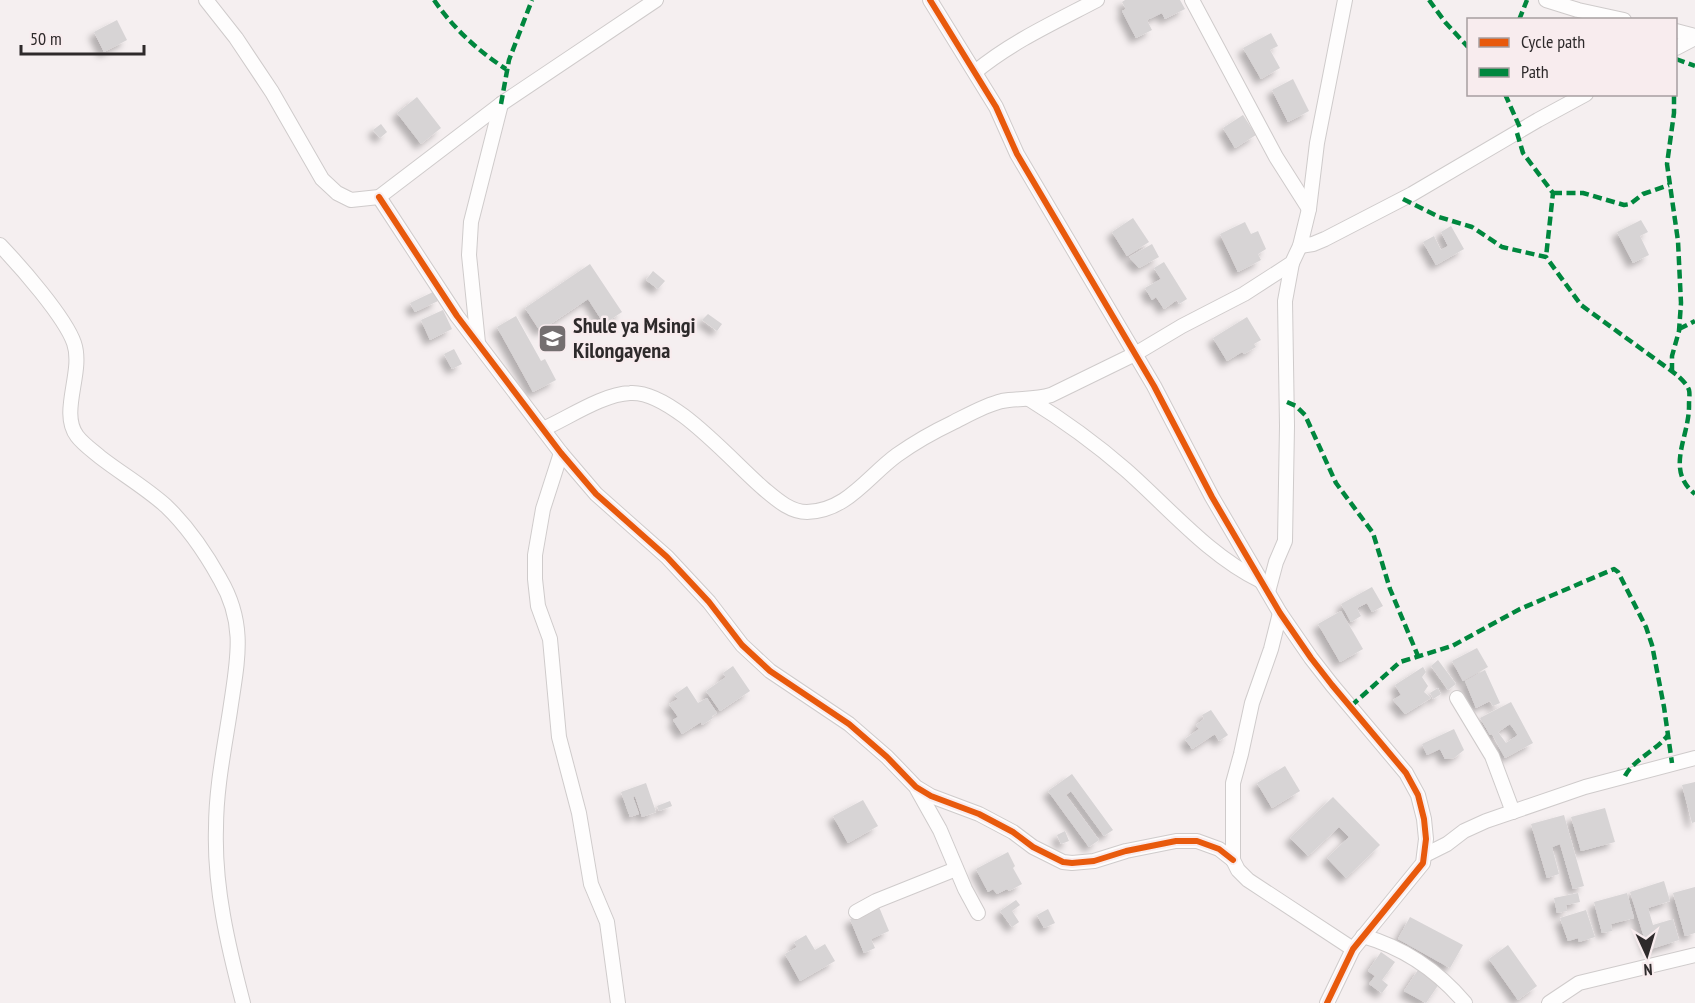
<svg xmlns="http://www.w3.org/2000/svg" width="1695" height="1003" viewBox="0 0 1695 1003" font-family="'PT Sans Narrow',sans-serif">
	<defs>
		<filter id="shadow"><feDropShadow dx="-5.5" dy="5.5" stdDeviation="3" flood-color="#0004"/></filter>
	</defs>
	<rect width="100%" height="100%" fill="#f5eff0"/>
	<!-- building -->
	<g fill="#d7d4d5" fill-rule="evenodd" filter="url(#shadow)">
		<path d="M1125 0H1180L1185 9 1165 19 1162 13 1147 20 1152 30 1136 38 1122 11 1126 9 1122 2Z"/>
		<path d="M117 20 127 40 104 52 94 32Z"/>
		<path d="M1271 33 1278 46 1270 50 1280 68 1261 79 1243 48Z"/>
		<path d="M1293 79 1309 111 1288 122 1272 90Z"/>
		<path d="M417 97 441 128 421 144 397 113Z"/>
		<path d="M1243 115 1256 135 1235 148 1223 128Z"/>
		<path d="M381 124 387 132 380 138 373 130Z"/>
		<path d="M1133 218 1149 242 1127 256 1112 232Z"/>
		<path d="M1641 220 1648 232 1640 236 1649 255 1633 263 1617 232Z"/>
		<path d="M1245 222 1251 234 1258 231 1266 249 1258 254 1261 260 1238 272 1220 234Z"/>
		<path d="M1451 226 1464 249 1436 265 1423 242 1434 236 1441 250 1448 246 1441 232Z"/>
		<path d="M1152 244 1159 257 1139 268 1129 257Z"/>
		<path d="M1164 262 1187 299 1179 304 1177 300 1164 309 1156 297 1152 300 1145 288 1161 279 1154 268Z"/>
		<path d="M590 264 622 312 604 324 588 299 540 331 525 308Z"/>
		<path d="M653 271 665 281 658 289 646 280Z"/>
		<path d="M433 292 438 301 415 312 410 303Z"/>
		<path d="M443 310 452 329 430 340 421 320Z"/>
		<path d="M708 314 722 324 717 331 702 320Z"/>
		<path d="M516 316 541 361 545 359 556 380 533 392 497 327Z"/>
		<path d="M1247 317 1261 340 1254 344 1256 347 1244 354 1242 352 1227 361 1213 338Z"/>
		<path d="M454 349 462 364 452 369 444 354Z"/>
		<path d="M1372 587 1383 606 1372 612 1367 603 1357 608 1361 616 1351 622 1341 604Z"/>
		<path d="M1341 611 1363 649 1340 662 1318 624Z"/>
		<path d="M1477 648 1488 667 1463 681 1452 661Z"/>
		<path d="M1438 660 1456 684 1448 690 1431 666Z"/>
		<path d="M733 666 750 691 720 711 706 691 726 677 723 673Z"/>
		<path d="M1423 667 1426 672 1422 677 1428 686 1424 692 1431 698 1405 714 1393 700 1401 695 1395 685Z"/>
		<path d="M1485 670 1500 703 1493 706 1490 701 1476 708 1465 681Z"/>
		<path d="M687 686 698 703 707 698 717 713 712 716 713 718 702 725 701 722 682 734 673 720 678 717 669 704 678 699 674 695Z"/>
		<path d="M1438 688 1441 694 1433 699 1430 693Z"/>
		<path d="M1511 702 1533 743 1505 758 1492 734 1490 735 1480 718ZM1510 724 1518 735 1506 743 1498 732Z"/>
		<path d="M1211 710 1228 735 1219 741 1215 734 1192 749 1185 739 1199 729 1196 725 1204 719 1202 715Z"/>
		<path d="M1454 729 1464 750 1454 758 1445 759 1440 749 1427 755 1422 744Z"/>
		<path d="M1285 766 1300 791 1272 808 1257 783Z"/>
		<path d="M1072 774 1113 830 1104 836 1071 791 1066 795 1099 840 1089 847 1048 791Z"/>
		<path d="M1695 782V822L1692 823 1682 785Z"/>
		<path d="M646 783 656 812 642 817 635 796 633 797 639 814 630 817 621 792Z"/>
		<path d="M1333 797 1380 845 1346 878 1327 858 1349 837 1339 827 1308 856 1290 838Z"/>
		<path d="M863 800 878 826 848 843 833 816Z"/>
		<path d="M670 801 672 806 659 811 657 806Z"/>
		<path d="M1605 808 1615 842 1581 851 1571 817Z"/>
		<path d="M1564 815 1584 886 1573 889 1560 844 1552 847 1559 874 1547 878 1531 824Z"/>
		<path d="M1065 831 1069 841 1061 844 1057 835Z"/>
		<path d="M1008 852 1015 866 1013 868 1022 884 1009 891 1007 889 997 894 993 889 988 892 976 869Z"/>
		<path d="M1664 881 1670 901 1648 908 1653 925 1673 919 1679 940 1648 950 1630 892Z"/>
		<path d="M1695 887V933L1685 936 1673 893Z"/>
		<path d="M1578 893 1580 902 1566 905 1567 911 1557 913 1554 898Z"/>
		<path d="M1627 893 1634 918 1611 924 1612 931 1602 933 1594 902Z"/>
		<path d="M1016 900 1020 905 1012 911 1019 922 1012 927 1000 911Z"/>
		<path d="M879 907 889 931 871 939 875 948 864 953 850 919Z"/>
		<path d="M1048 909 1055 923 1044 928 1037 915Z"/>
		<path d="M1586 910 1595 937 1579 942 1578 938 1568 941 1560 918Z"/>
		<path d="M1410 917 1463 945 1450 968 1398 939Z"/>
		<path d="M806 935 815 950 825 944 835 961 800 981 785 954 797 947 794 942Z"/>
		<path d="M1508 945 1537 986 1518 1000 1489 959Z"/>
		<path d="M1381 952 1395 962 1382 980 1388 985 1382 993 1369 984 1375 976 1368 971Z"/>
		<path d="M1420 967 1441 981 1426 1003 1404 991Z"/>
	</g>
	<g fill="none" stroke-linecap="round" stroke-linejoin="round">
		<defs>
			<g id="street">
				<path d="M206 0 236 38 272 92 322 179 337 193 351 200 379 197 501 104 656 0"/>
				<path d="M930 0 996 107 1017 154 1154 386 1212 497 1280 613 1311 658 1332 685 1406 773 1418 795 1424 819 1426 839 1423 863 1353 949 1327 1003"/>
				<path d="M1192 0 1276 157 1309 209"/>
				<path d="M1546 0 1578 10 1624 20"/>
				<path d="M1676 31 1695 36"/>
				<path d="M1676 48 1695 38"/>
				<path d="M975 72C1011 42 1055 22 1097 0"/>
				<path d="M379 197 457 316 561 453 596 494 667 557 709 602 742 645 770 671 849 724 887 757 916 787 931 796 979 814 1013 832 1033 847 1063 862 1072 863 1094 861 1126 851 1176 841H1197L1219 849 1233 860"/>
				<path d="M0 245C20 266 65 317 74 343 84 372 59 412 77 436 83 444 93 451 100 457 122 474 146 488 166 506 188 527 205 552 220 579 247 625 237 662 230 711 224 750 216 789 216 828 214 887 228 946 243 1003"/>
				<path d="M1300 246 1313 244 1325 239 1412 194 1538 120 1586 94"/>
				<path d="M478 343 469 255 471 222 501 104"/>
				<path d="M1029 399C1063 420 1096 444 1126 470 1169 508 1209 556 1261 581"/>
				<path d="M543 429C568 418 603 394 630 393 672 390 733 463 764 489 776 499 790 512 807 512 847 511 868 476 897 455 914 443 933 432 952 423 968 415 985 405 1002 401 1019 398 1035 400 1051 395L1135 354 1182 326 1244 294 1292 263 1300 246 1309 209 1317 143 1345 0"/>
				<path d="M561 453 543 509 535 555V579L538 606 550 639 559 737 579 813 591 884 607 922 618 1003"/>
				<path d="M1268 592 1276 562 1285 541 1287 426 1285 301 1292 263"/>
				<path d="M1280 613 1271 649 1252 703 1241 754 1233 783V860L1238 870 1248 880 1353 949"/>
				<path d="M1457 698 1492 756 1513 812"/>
				<path d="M917 789 940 830 965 889 978 913"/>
				<path d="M1425 855 1447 844 1464 831 1486 821 1585 787 1695 758"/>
				<path d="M856 912 876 901 956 869"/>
				<path d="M1363 936C1405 948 1437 970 1465 1003"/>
				<path d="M1549 1003 1579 983 1695 955"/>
			</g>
		</defs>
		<!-- street casing -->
		<use href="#street" stroke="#cfcbcb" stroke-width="16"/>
		<!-- street -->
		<use href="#street" stroke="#fefdfd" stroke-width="14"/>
		<!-- quiet -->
		<g stroke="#00873e" stroke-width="4.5" stroke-dasharray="9 4.5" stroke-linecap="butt">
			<path d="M434 0C453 28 478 51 506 69"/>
			<path d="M1429 0 1445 22 1468 47"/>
			<path d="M1519 20 1527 0"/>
			<path d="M1676 59 1695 66"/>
			<path d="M1505 94 1521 130"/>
			<path d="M501 104 509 60 532 0"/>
			<path d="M1517 133 1523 153 1553 193 1546 257"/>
			<path d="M1553 193H1583L1624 205 1630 204 1643 194 1669 185"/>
			<path d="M1403 199 1439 217 1472 227 1502 247 1546 257 1581 305 1677 375C1681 379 1687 384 1689 390 1690 394 1689 400 1689 404 1690 437 1664 469 1695 494"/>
			<path d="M1679 329 1695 321"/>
			<path d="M1672 372V356L1679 331 1681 303 1678 241 1667 164 1674 113V94"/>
			<path d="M1287 402 1296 406 1305 415 1336 483 1373 533 1390 589 1418 656"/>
			<path d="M1351 706 1400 662 1452 646 1520 609 1614 569 1618 572 1646 627 1652 645 1664 707 1672 763"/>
			<path d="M1625 776C1633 760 1657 750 1668 735"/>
		</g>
		<defs>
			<g id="cycleway">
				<path d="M930 0 996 107 1017 154 1154 386 1212 497 1280 613 1311 658 1332 685 1406 773 1418 795 1424 819 1426 839 1423 863 1353 949 1327 1003"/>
				<path d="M379 197 457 316 561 453 596 494 667 557 709 602 742 645 770 671 849 724 887 757 916 787 931 796 979 814 1013 832 1033 847 1063 862 1072 863 1094 861 1126 851 1176 841H1197L1219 849 1233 860"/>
			</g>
		</defs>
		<!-- cycleway casing -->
		<use href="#cycleway" stroke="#f8ecee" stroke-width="10"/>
		<!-- cycleway -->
		<use href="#cycleway" stroke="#e8590c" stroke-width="6"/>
	</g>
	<!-- icons -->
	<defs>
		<symbol id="school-square" viewBox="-11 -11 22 22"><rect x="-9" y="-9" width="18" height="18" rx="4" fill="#746f70" stroke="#f8ecee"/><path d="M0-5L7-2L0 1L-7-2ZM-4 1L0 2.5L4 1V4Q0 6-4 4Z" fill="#fff"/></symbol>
	</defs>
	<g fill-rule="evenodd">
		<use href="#school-square" x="536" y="322" width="33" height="33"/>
	</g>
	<g text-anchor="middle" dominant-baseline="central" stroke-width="5" stroke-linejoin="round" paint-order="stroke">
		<!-- poi labels -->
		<g font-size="22" font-weight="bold" fill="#2e2a2b" stroke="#f8ecee" text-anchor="start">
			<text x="573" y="325">Shule ya Msingi<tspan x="573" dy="25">Kilongayena</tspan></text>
		</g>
	</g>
	<!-- legend -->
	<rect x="1467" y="18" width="210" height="78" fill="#f8ecee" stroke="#a79ea0" stroke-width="1.5"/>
	<rect x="1479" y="38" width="30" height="9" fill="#e8590c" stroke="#a79ea0" stroke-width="1.5"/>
	<text x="1521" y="48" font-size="18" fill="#2e2a2b">Cycle path</text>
	<rect x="1479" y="68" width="30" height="9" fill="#00873e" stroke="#a79ea0" stroke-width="1.5"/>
	<text x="1521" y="78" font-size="18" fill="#2e2a2b">Path</text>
	<!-- north arrow -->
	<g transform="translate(1647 955) rotate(176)" stroke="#f8ecee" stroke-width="4.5" paint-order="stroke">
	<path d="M0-4.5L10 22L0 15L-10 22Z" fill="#2e2a2b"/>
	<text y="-9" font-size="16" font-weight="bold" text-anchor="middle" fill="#2e2a2b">N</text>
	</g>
	<!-- scale -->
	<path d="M21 45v9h123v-9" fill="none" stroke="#2e2a2b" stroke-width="3"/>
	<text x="30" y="45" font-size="18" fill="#2e2a2b" stroke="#f8ecee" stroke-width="4.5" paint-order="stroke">50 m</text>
</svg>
